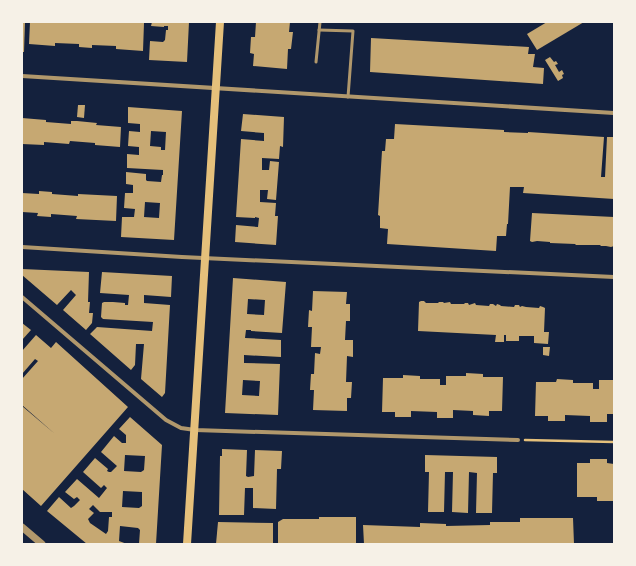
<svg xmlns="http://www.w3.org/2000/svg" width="636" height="566" viewBox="0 0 636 566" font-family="Jost,sans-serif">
	<rect width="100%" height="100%" fill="#14213d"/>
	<!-- building -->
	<g fill="#c6a872" fill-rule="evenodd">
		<path d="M22 22H25L24 52H22Z"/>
		<path d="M30 22 144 23 143 51 116 49V46L92 45V48L79 47V44L55 43V46L29 44Z"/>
		<path d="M152 22H189L187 62 149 60 150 41 163 42 165 40 166 30H168V26H164V27L151 26Z"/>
		<path d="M256 22H290L289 32H293L291 49H288L287 69 253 66 254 54 250 53 251 37H255Z"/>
		<path d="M547 22H584L537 50 527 34Z"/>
		<path d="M371 38 529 47 528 54H535L533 67 544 68 543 84 370 72Z"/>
		<path d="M550 57 554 62 556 61 558 64 555 65 559 72 562 70 564 74 562 75 563 78 558 81 545 60Z"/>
		<path d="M78 105H85L84 118 77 117Z"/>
		<path d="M128 107 182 111 174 240 121 237 122 217H134L135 209 124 208 125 193H133V185L126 184V172L146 174V180L147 181 161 182 162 175H163V170L127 168V154L139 155V147L128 146 129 131 140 132V124L128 123ZM151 131 166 132 165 150H161V147L150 146ZM145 202 160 203 159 218 144 217Z"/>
		<path d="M243 114 284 117 283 147 280 146 279 159 262 158V170H269L270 161 279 162 276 200 267 199 268 190H260V202L276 203 275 216H278L276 245 235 242 236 225 258 227 259 218 255 217V218L236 217 241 139 264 141V133L241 131Z"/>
		<path d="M22 118 46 120V122L71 124V121H77L97 123 96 125 121 127 120 147 95 145V143L70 141 69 144 44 142V145L22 144Z"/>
		<path d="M395 124 504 130V132L528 133V132L604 137 601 177H605L607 137H614V199L523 193 524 187H510L508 224H507L506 236H497L496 251 387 244 388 229 380 228V216L378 215 382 151H385L386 139H394Z"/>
		<path d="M39 191 52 192V194L78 196V194L117 196 116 221 76 219 77 216 51 214V217L37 216 38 213 22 212V193L39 194Z"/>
		<path d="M532 213 614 217V246L611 247 606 246H601L600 245H576L575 244 550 243V242L537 241 532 242 530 241Z"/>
		<path d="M22 269 89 272 88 302H90L89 313H93L92 323 86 330 63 310 76 295 71 290 57 305 22 275Z"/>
		<path d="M102 272 172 276 171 297 144 295V303L170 305 165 393 162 397 141 379 144 344H136L135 365 131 370 90 334 97 327 152 331 153 322 103 319 101 317 102 303 104 302H113L125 303V305H128L129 295 100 293Z"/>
		<path d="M233 278 286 282 282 333 251 331V330H246L245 338 281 340V357L244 355V363L280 364 278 415 225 413ZM248 299 265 300 264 315 247 314ZM243 380 260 381 259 396 242 395Z"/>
		<path d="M313 291 347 292 346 304H350V321H346L345 340H353V357L347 356 346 382H352L351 398H347V411L313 410 314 390H310L311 374H314L315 353 320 354 321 347H311L312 327H308L309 310 312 311Z"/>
		<path d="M421 301H424L426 303H438L439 302H443L444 303 450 302 451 304H464L465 303H468L469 305 475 303 476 305 489 306 490 304H493L496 306 497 304 500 305 501 306 514 307 515 305H519L520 307 522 306 526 307 539 308 540 306 543 307 545 308 544 332H549L548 344 534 343V336H519V341H506V335H504V342H495L496 335 418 331 419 302Z"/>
		<path d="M22 323 31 330 22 340Z"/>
		<path d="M36 335 51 348 56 342 128 407 41 506 22 489V406L55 434 22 405V379L38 361 35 359 22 374V351Z"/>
		<path d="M543 347H550L549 356 543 355Z"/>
		<path d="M466 373 483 374V377H503L502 411H489V416L473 415V411L453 410V418H437V412L411 411V417H395V412H382L383 378H403V375L420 376V379H440V385H446V376H466Z"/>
		<path d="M557 379 573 380V383H593V389H599V380H614V414H607V422H590V416L565 415V421H548V416H535L536 382H556Z"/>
		<path d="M130 417 162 445 156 544H139L140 530 138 528 120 526 119 541 127 544H87L47 511 59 497 71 508 74 506 80 500 77 497 74 499 65 492 77 479 99 498 107 488 104 485 101 488 83 472 95 458 108 469 107 471 109 472H111L117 466 101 452 114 436 122 443H126V435L119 429ZM125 455 145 456 144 470 141 472 124 471ZM123 491 142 492V506L139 508 122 507ZM93 505 100 512H112V517H109L108 531 106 534 90 523 88 519 94 513 89 509Z"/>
		<path d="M222 449 247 450 246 476 248 477 254 476 255 450 282 451 281 469H277L276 509 253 508V488H245L244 515H219L220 456H222Z"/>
		<path d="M425 455 497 457V473H493L492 513H476L477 473 469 472 468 513 452 512 453 472H445L444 512H428L429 472H425Z"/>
		<path d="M590 459H607V463L614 464V498H613V501H597V497H577V463H590Z"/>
		<path d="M319 517H356V544H278V522L283 519H319Z"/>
		<path d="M520 518H573L574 544H364L363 525 420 527V523L446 524V526L490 525V522H520Z"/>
		<path d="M218 522 273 523V544H216Z"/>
	</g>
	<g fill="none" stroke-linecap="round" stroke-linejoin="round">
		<!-- path -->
		<path stroke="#e5c07b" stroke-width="2.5" d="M525 440 614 442"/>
		<!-- service -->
		<g stroke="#b1986c" stroke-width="3">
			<path d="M319 30 353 31 348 97"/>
			<path d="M316 62 320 22"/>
		</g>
		<!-- minor -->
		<g stroke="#b1986c" stroke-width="4">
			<path d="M22 76 614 113"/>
			<path d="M22 247 182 257 614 277"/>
			<path d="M22 297 166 420 181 428 195 430 518 440"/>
		</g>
		<!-- tertiary -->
		<path stroke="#b1986c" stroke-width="7" d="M22 527 42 544"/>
		<!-- secondary -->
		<path stroke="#e5c07b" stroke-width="8" d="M187 544 220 22"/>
	</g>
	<!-- border -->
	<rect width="636" height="566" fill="none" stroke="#f6f1e7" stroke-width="46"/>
</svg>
